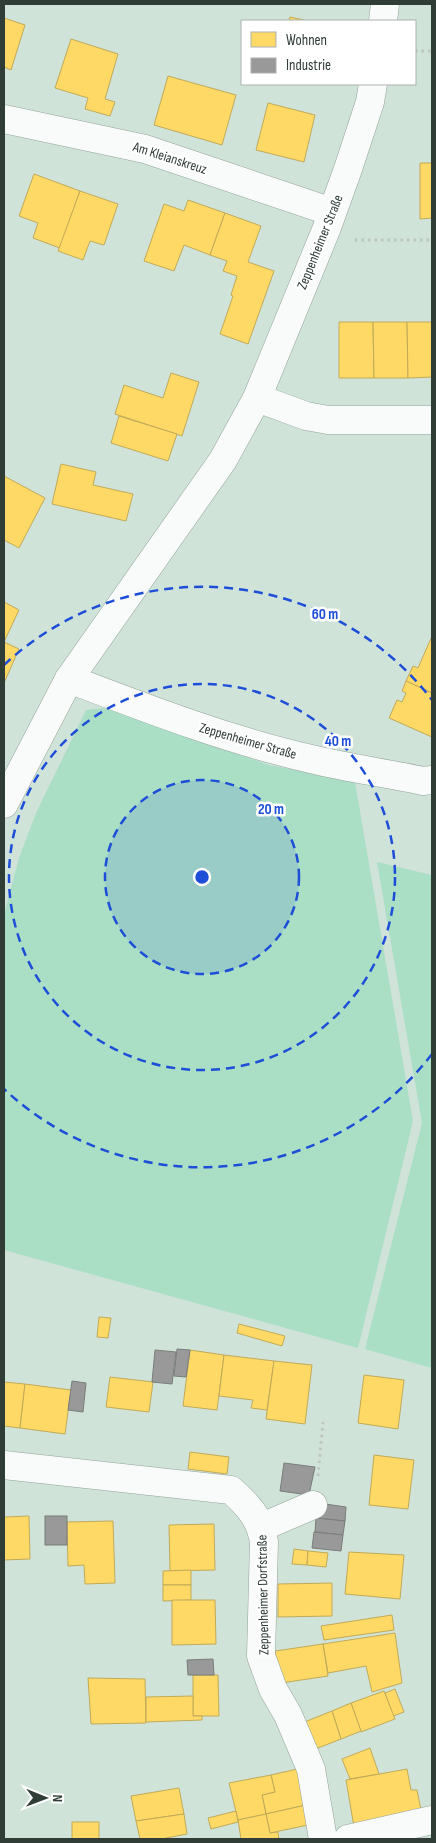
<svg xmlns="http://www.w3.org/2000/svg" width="436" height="1843" viewBox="0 0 436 1843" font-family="'Sofia Sans Condensed',sans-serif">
	<rect width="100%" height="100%" fill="#d0e3d9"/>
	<!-- green -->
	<g fill="#aadec5">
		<path d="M104 708 269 765 355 782 413 1121 358 1348 4 1250V915L19 858 36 813 86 710Z"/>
		<path d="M377 862 432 875V1368L365 1349 422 1123Z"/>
	</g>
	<!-- homes -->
	<g fill="#ffd966" stroke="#c1aa58">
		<path d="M290 17 308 21H289Z"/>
		<path d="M4 18 25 25 11 70 4 67Z"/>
		<path d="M71 39 118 54 105 99 115 102 110 116 85 109 88 98 55 88Z"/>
		<path d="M168 76 236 95 222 145 154 125Z"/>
		<path d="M268 103 315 115 304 162 256 150Z"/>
		<path d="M420 163H432V218L420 219Z"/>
		<path d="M34 174 80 191 60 248 33 238 38 223 19 216Z"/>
		<path d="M80 191 118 204 104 245 90 241 83 260 58 251Z"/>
		<path d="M188 200 225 213 210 255 184 245 174 271 144 261 164 204 184 211Z"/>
		<path d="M225 213 261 226 248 262 274 271 248 344 220 334 233 296 231 295 237 276 223 271 227 261 210 255Z"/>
		<path d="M339 322H373L374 378H339Z"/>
		<path d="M373 322H407L408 378H374Z"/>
		<path d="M407 322H432V377L408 378Z"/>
		<path d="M171 373 199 382 182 436 115 414 124 385 163 398Z"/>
		<path d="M119 416 177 434 168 461 111 443Z"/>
		<path d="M61 464 96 472 93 485 133 494 126 521 52 504Z"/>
		<path d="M4 476 45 498 19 548 4 540Z"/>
		<path d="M4 602 19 610 4 642Z"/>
		<path d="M432 636V693L406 681 413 666 418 668Z"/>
		<path d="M4 642 19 649 4 683Z"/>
		<path d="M406 681 432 693V737L389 718 397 700 402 702 406 693 402 691Z"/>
		<path d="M99 1317 111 1318 108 1338 97 1337Z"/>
		<path d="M239 1324 285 1336 282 1346 237 1333Z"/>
		<path d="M190 1350 224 1355 217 1410 183 1406Z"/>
		<path d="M224 1355 274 1361 267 1410 251 1408 253 1400 219 1396Z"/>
		<path d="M274 1361 312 1365 305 1424 266 1419Z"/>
		<path d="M364 1375 404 1380 398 1429 358 1423Z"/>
		<path d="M110 1377 153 1382 149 1412 106 1407Z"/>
		<path d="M4 1382 25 1384 20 1428 4 1426Z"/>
		<path d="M25 1384 71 1390 65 1434 20 1428Z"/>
		<path d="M190 1452 229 1457 227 1474 188 1469Z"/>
		<path d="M374 1455 414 1460 408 1509 369 1505Z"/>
		<path d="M29 1516 30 1559 4 1560V1517Z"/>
		<path d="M113 1521 115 1583 85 1584 84 1565 68 1566 67 1522Z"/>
		<path d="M214 1524 215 1570 170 1571 169 1525Z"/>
		<path d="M294 1549 308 1551 307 1565 292 1564Z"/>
		<path d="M308 1551 328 1553 326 1567 307 1565Z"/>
		<path d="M349 1552 404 1555 400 1599 345 1594Z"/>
		<path d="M191 1570V1585H163V1571Z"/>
		<path d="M332 1583V1616L278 1617V1584Z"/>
		<path d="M163 1585H191V1600L163 1601Z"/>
		<path d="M172 1600H215L216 1644 172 1645Z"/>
		<path d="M392 1615 394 1630 324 1640 321 1626Z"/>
		<path d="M395 1633 402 1683 372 1692 366 1666 328 1673 323 1644Z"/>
		<path d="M323 1644 328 1676 281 1683 275 1651Z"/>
		<path d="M193 1675H218L219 1716H193Z"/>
		<path d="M88 1678 145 1679 146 1723 91 1724Z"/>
		<path d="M395 1689 404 1712 393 1716 385 1693Z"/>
		<path d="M384 1691 395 1719 361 1732 351 1703Z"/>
		<path d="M193 1696V1716H202V1720L146 1722V1697Z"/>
		<path d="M351 1703 361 1731 341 1739 332 1711Z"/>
		<path d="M332 1711 341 1739 313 1750 302 1723Z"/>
		<path d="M370 1748 379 1774 350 1779 342 1759Z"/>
		<path d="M297 1769 306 1805 266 1814 262 1795 275 1792 271 1775Z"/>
		<path d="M407 1769 411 1790H417L422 1815 354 1827 346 1780Z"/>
		<path d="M271 1775 275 1792 262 1795 266 1814 238 1820 229 1783Z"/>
		<path d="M179 1788 184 1814 136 1821 131 1796Z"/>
		<path d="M306 1805 308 1825 270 1833 266 1814Z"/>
		<path d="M236 1811 238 1822 211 1829 208 1818Z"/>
		<path d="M184 1814 187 1834 161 1839H140L136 1821Z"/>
		<path d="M266 1814 270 1833 278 1832 279 1839H241L238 1820Z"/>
		<rect x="72" y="1822" width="27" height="17"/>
	</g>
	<!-- industry -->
	<g fill="#999" stroke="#797d7b">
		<path d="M177 1349 190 1350 186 1377 174 1376Z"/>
		<path d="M155 1350 176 1352 172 1384 152 1382Z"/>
		<path d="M72 1381 86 1383 83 1412 68 1410Z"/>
		<path d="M284 1463 315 1467 309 1495 280 1491Z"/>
		<path d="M318 1503 346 1507 345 1521 316 1518Z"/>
		<rect x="45" y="1516" width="22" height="29"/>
		<path d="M316 1518 345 1521 343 1535 315 1532Z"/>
		<path d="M314 1532 343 1535 341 1551 312 1548Z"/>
		<path d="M213 1659 214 1675H188L187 1660Z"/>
	</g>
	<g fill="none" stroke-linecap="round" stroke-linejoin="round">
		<defs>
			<g id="minor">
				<path d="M383 21 385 4"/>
				<path d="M4 119 145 149 332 212"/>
				<path d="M257 398 306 416 328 420H432"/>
				<path d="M69 679C148 709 228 740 311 759 348 768 386 773 423 781L432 780"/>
				<path d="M4 804 69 679 223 460 257 398 326 230 348 169 370 102 373 84"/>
				<path d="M4 1465 231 1490C249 1506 260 1518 264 1542L261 1656 273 1689 288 1715 311 1769 323 1839"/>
				<path d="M262 1527 313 1505"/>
				<path d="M348 1839 432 1820"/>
			</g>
		</defs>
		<!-- minor casing -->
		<use href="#minor" stroke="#94a39b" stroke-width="29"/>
		<!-- path -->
		<g stroke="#bdc5c2" stroke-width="3" stroke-dasharray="2.5 4" stroke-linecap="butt">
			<path d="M415 51H432"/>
			<path d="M355 240H432"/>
			<path d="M318 1476 323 1422"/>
		</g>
		<!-- minor -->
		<use href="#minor" stroke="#f8fbf9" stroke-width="28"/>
	</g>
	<!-- distance rings -->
	<circle cx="202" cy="877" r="97" fill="#1d4ed8" fill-opacity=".12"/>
	<g fill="none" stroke="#1d4ed8" stroke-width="2.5" stroke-dasharray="9 6">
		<circle cx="202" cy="877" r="97"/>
		<circle cx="202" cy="877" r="193"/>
		<path d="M432 1054A290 290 0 0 1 4 1089M4 665A290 290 0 0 1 432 700"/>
	</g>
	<g text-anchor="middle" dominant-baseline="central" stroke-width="5" stroke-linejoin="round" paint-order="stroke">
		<!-- street labels -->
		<g font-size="14" fill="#2f3d36" stroke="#fff">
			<text transform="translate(170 158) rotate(18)">Am Kleianskreuz</text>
			<text transform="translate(320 242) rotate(-68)">Zeppenheimer Straße</text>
			<text transform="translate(248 741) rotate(16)">Zeppenheimer Straße</text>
			<text transform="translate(263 1595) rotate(-91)">Zeppenheimer Dorfstraße</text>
		</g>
	</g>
	<circle cx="202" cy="877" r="8" fill="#1d4ed8" stroke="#fff" stroke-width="2.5"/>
	<g font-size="15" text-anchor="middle" font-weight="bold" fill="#1d4ed8" stroke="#fff" stroke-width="5" stroke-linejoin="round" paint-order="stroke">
		<text x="325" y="619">60 m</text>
		<text x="338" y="746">40 m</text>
		<text x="271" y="814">20 m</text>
	</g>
	<!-- border -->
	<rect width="436" height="1843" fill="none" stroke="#2f3d36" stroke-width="10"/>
	<!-- legend -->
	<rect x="241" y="20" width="175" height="65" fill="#ffffff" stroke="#acb1af"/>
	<rect x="251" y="32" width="25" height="15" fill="#ffd966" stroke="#acb1af"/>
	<text x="286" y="45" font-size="15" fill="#2f3d36">Wohnen</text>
	<rect x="251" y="58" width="25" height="15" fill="#999999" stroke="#acb1af"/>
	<text x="286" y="70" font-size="15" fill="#2f3d36">Industrie</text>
	<!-- north arrow -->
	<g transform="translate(45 1798) rotate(91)" stroke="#ffffff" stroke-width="4" paint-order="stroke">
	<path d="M0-4L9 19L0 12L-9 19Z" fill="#2f3d36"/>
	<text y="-8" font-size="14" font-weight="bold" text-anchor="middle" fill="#2f3d36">N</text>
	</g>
</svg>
